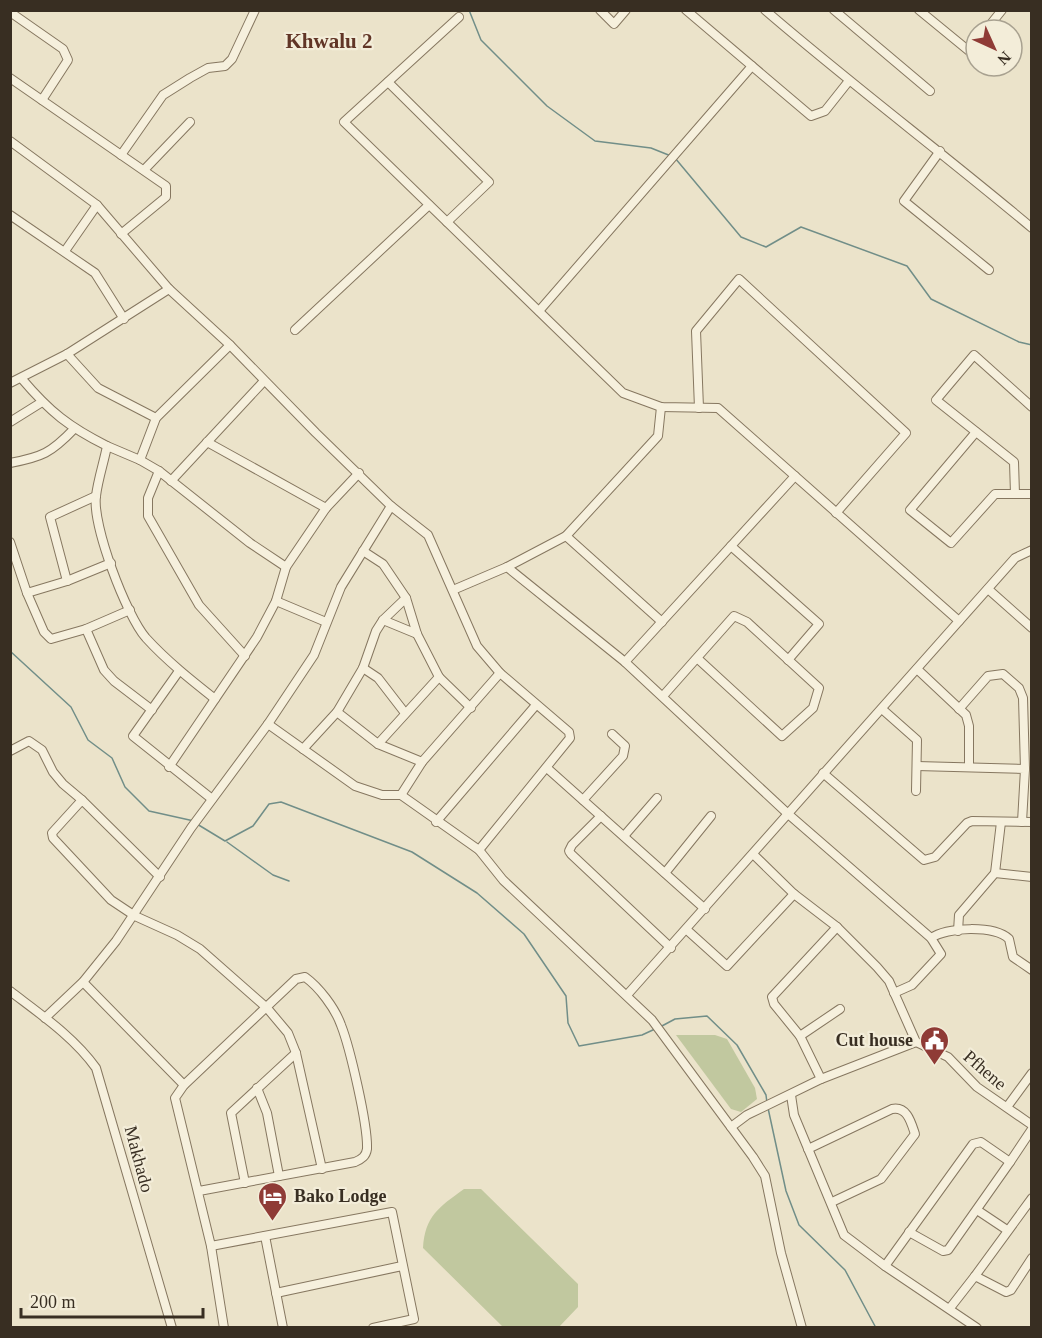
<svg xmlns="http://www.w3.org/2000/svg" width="1042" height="1338" viewBox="0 0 1042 1338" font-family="'Times New Roman',serif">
	<rect width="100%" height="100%" fill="#ebe3ca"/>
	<!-- green -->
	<g fill="#c1c89f">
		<path d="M676 1035H715L727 1039 755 1088 757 1099 741 1112 731 1109Z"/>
		<path d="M464 1189H481L578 1284V1307L559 1327H503L423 1248C425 1216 439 1207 464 1189Z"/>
	</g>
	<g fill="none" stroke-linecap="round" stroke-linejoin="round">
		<!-- stream -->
		<g stroke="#718e88" stroke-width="1.5">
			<path d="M469 10 481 40 547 106 595 141 651 148 671 156"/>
			<path d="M675 158 741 237 766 247 801 227 907 266 931 299 1019 342 1032 345"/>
			<path d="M10 651 71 707 88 740 112 758 125 787 149 811 194 821"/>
			<path d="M197 824 225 841 253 826 269 804 281 802 412 852 477 893 524 934 566 996 568 1023 579 1046 642 1035 655 1029"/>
			<path d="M227 842 273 875 289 881"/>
			<path d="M660 1027 675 1019 707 1016 737 1045 766 1095 767 1103"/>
			<path d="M768 1108 786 1191 799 1225 845 1270 876 1328"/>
		</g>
		<defs>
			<g id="minor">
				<path d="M600 10 614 24 626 10"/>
				<path d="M686 10 811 116 825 111 848 82"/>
				<path d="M765 10C852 85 944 154 1032 228"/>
				<path d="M834 10 930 91"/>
				<path d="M919 10 969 51 976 43"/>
				<path d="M10 12 63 49 68 60 42 100"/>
				<path d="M459 17 344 122 623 393 661 407 718 408 959 621"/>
				<path d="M986 30 1002 10"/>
				<path d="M10 78 166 186V197L121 234"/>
				<path d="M388 82 489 182 447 222"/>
				<path d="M10 141 97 205 169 289 230 345 316 433 391 506 428 535 477 646 500 673 569 732 570 738 479 850 401 795H382L355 786 268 724"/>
				<path d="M940 151 904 201 989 270"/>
				<path d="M121 155 163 95 190 78 208 68 225 66 232 59 255 10"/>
				<path d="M144 170 190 122"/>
				<path d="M10 215 95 273 124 319"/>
				<path d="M65 251 97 205"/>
				<path d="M539 311 752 66"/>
				<path d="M295 330 429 205"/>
				<path d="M67 354 98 388 156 418"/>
				<path d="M22 379C50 412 69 427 107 446 104 462 98 479 96 496 92 525 126 615 146 638 167 661 191 680 215 699"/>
				<path d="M10 383 67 354 169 289"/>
				<path d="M661 407 658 436 566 536 662 622"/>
				<path d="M699 408 696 331 739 279 906 433 836 513"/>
				<path d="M10 422 42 402"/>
				<path d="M976 432 910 510 951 543 995 494H1032"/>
				<path d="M207 442 326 508"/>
				<path d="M107 446 140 460"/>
				<path d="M10 463C42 457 51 453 74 429"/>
				<path d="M159 471 140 460 156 418 230 345"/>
				<path d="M171 481 264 381"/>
				<path d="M1015 494 1014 462 936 400 974 355 1032 407"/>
				<path d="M10 542 27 593 67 581 111 563"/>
				<path d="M731 546 819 624 788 660"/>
				<path d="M363 551 383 564 406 598 417 634 439 677 471 708"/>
				<path d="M507 567 566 536"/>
				<path d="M67 581 50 517 96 496"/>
				<path d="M988 589 1032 628"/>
				<path d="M453 590 507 567 625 662 787 813 931 938 941 954 912 985 894 993"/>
				<path d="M27 593 44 632 51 639 86 629 130 610"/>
				<path d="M276 601 326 622"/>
				<path d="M383 620 417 634"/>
				<path d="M86 629 104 670 114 681 152 710"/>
				<path d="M245 656 199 605 148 516V498L159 471 250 543 286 567"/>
				<path d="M625 662 795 476"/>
				<path d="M363 668 378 678 405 713"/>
				<path d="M917 669 966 715 969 726V766"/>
				<path d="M179 671 133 736 212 799"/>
				<path d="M663 696 734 616 747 622 819 688 813 708 782 736 697 658"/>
				<path d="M882 709 917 740 916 791"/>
				<path d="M959 709 988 676 1003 674 1019 688 1023 698 1025 769"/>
				<path d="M337 712 378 744 422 762"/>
				<path d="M378 744 439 677"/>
				<path d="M303 749 337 712 363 668 376 631 383 620 406 598"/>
				<path d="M10 751 29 741 42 750 53 772 63 784 82 800"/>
				<path d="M917 766 1025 769 1022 822"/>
				<path d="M169 767 257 637 276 601 286 567 326 508 359 473"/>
				<path d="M547 768 705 909"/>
				<path d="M823 773 924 860 935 857 967 823 972 821 1032 822"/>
				<path d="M401 795 422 762 500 673"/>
				<path d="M583 800 623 756 625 746 612 734"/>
				<path d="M601 816 572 845 569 851 571 854 671 948"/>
				<path d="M436 822 536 705"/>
				<path d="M624 836 657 798"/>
				<path d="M479 850 503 880 652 1020 753 1157 765 1176 781 1253 802 1328"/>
				<path d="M754 855 794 894 837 927 877 967 889 981 916 1042"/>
				<path d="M665 873 711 816"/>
				<path d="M995 873 1032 877"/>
				<path d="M160 877 82 800 52 833 53 838 111 900 135 916 177 935 200 949 267 1008 288 1033 296 1053 322 1169"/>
				<path d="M687 930 727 966 794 894"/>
				<path d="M958 931 959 915 995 873 1001 822"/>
				<path d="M931 938C947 927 994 925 1009 939L1013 957 1032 970"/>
				<path d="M83 982 184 1085"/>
				<path d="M10 991C40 1014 74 1037 96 1068L172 1328"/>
				<path d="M627 995 1015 558 1032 550"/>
				<path d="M45 1018 83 982 116 941 191 828 268 724 314 655 341 587 391 506"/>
				<path d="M800 1036 840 1009"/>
				<path d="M916 1042 948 1057 977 1087 1032 1125"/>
				<path d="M821 1079 800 1036 774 1004 772 997 837 927"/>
				<path d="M257 1088 267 1113 279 1176"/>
				<path d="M791 1095 794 1115 844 1235 885 1266 977 1328"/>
				<path d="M1007 1107 1032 1073"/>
				<path d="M731 1127 747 1115 821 1079 916 1042"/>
				<path d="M808 1149 892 1109C907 1106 911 1122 915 1134L881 1179 832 1202"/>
				<path d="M245 1183 231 1113 296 1053"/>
				<path d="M199 1191 355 1162C362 1159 366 1156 367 1149 368 1125 350 1048 341 1025 335 1008 319 987 305 977L296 979 184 1085 175 1098 211 1246 224 1328"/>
				<path d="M977 1210 1007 1230"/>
				<path d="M909 1232 943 1251 948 1250 1010 1162"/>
				<path d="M265 1236 283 1328"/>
				<path d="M211 1246 392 1212 414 1319 373 1328"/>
				<path d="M885 1266 973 1144 981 1142 1010 1162 1032 1129"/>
				<path d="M975 1276 1032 1198"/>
				<path d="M276 1293 402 1266"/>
				<path d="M950 1308 975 1276 1006 1292 1011 1290 1032 1258"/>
			</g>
		</defs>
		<!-- minor casing -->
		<use href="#minor" stroke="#867760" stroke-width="10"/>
		<!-- minor -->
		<use href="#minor" stroke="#f6f0dd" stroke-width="8"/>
	</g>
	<!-- icons -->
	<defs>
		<symbol id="civic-pin" viewBox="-11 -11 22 30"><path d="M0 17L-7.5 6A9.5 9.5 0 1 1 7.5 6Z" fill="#8f3b36" stroke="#f3edd9"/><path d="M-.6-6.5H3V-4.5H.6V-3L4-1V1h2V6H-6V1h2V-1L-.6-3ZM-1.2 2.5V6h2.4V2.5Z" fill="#fff"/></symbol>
		<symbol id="hotel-pin" viewBox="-11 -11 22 30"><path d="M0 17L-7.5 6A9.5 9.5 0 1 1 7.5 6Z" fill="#8f3b36" stroke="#f3edd9"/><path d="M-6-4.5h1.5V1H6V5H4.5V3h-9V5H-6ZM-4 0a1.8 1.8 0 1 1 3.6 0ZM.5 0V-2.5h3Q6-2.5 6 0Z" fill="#fff"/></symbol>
	</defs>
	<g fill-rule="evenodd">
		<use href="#civic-pin" x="918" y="1024" width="33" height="45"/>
		<use href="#hotel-pin" x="256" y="1180" width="33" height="45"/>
	</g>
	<g text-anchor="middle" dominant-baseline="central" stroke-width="4.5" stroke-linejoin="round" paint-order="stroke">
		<!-- poi labels -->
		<g font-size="18" font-weight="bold" fill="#382e22" stroke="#f3edd9" text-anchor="end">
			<text x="913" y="1040">Cut house</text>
			<text x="294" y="1196" text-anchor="start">Bako Lodge</text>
		</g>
		<!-- street labels -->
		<g font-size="18" fill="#382e22" stroke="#f3edd9">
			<text transform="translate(985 1070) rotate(41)">Pfhene</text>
			<text transform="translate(139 1159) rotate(75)">Makhado</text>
		</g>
		<!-- quarter labels -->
		<g font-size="21" font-weight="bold" fill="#613526" stroke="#f3edd9">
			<text x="329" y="41">Khwalu 2</text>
		</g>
	</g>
	<!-- border -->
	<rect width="1042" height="1338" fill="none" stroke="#382e22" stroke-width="24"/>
	<!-- north arrow -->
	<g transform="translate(994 48) rotate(135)"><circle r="28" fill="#f3edd9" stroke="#a8a190" stroke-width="1.5"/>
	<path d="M0-4.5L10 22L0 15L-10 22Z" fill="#8f3b36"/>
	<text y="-9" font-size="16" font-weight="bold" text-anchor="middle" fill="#382e22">N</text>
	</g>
	<!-- scale -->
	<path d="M21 1308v9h182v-9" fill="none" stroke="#382e22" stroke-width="3"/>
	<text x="30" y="1308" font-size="18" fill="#382e22" stroke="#f3edd9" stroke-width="4.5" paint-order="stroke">200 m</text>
</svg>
